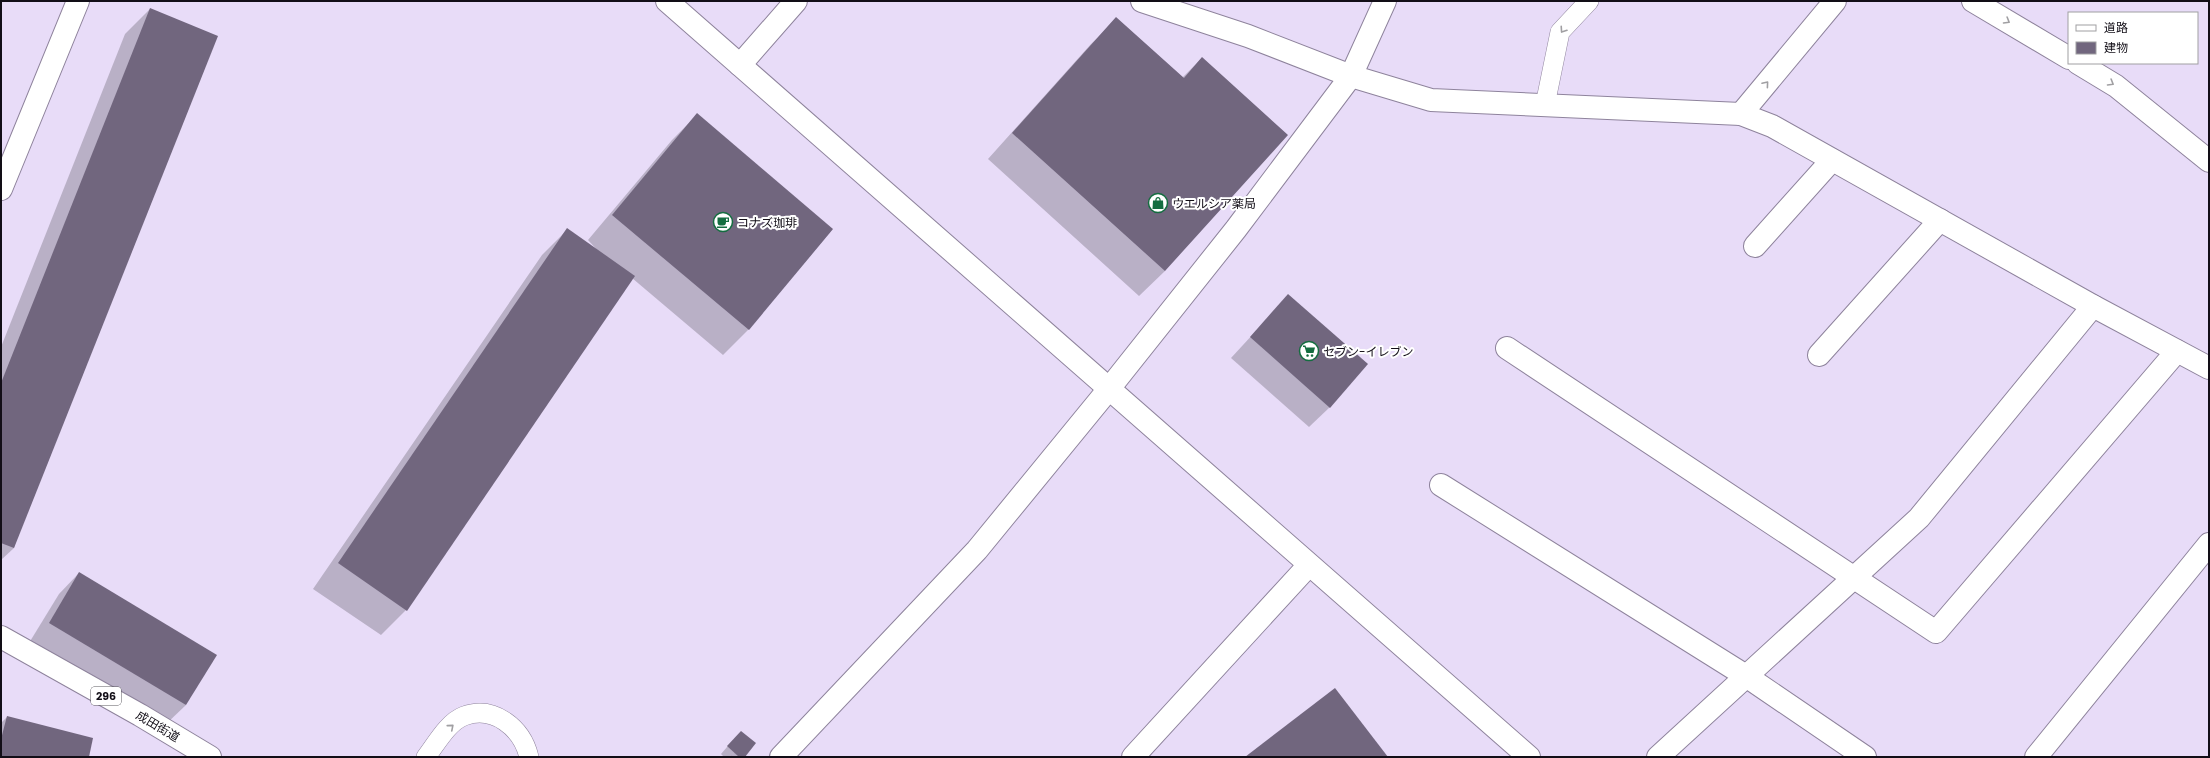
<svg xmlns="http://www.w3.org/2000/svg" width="2210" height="758" viewBox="0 0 2210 758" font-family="Poppins,'Noto Sans JP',sans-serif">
	<rect width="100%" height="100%" fill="#e8dcf8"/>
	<!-- shadow -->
	<g fill="#0003">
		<path d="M150 9 14 548 1 560V347L125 34Z"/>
		<path d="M1117 19 1182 78 1202 58 1165 271 1139 296 988 159 1091 44Z"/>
		<path d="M697 115 832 230 748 330 723 355 632 278 406 610 381 635 313 589 542 255 567 230 599 252 588 240 672 140Z"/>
		<path d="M1288 296 1330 407 1309 427 1231 358Z"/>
		<path d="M79 573 186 705 165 725 29 643 59 594Z"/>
		<path d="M7 717 88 757H1V723Z"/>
		<path d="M733 740 743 757H724L721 754Z"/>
	</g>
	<!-- building -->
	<g fill="#71667e">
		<path d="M150 8 218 36 14 548 1 543V383Z"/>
		<path d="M1116 17 1184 78 1202 57 1288 135 1165 271 1012 133Z"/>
		<path d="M697 113 833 229 749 330 612 215Z"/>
		<path d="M567 228 635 276 407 611 338 563Z"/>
		<path d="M1288 294 1368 364 1330 408 1250 337Z"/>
		<path d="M79 572 217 655 186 705 49 623Z"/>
		<path d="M1335 688 1388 757H1245Z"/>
		<path d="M7 716 93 738 89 757H1V739Z"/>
		<path d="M741 731 756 743 745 757H739L727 746Z"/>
	</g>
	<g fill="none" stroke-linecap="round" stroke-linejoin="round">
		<defs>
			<g id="lane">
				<path d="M1545 105 1560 32 1589 1"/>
				<path d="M426 757C436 744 448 722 464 716 494 705 522 728 529 757"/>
			</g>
			<g id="street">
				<path d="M1142 1 1248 36 1351 76 1431 100 1741 114 1772 126 2093 306 2209 368"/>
				<path d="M1973 1 2069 58"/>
				<path d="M2078 63 2116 86 2209 161"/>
				<path d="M740 65 796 1"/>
				<path d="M1741 114 1835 1"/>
				<path d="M1 189 78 1"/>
				<path d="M1755 246 1832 160"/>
				<path d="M1507 348 1936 632 2177 351"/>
				<path d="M1819 355 1940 220"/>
				<path d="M1441 485 1746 676 1865 757"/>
				<path d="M781 757 977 550 1108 390 1236 229 1351 76 1385 1"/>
				<path d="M1133 757 1309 565"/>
				<path d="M1658 757 1919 518 2093 306"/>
				<path d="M2036 757 2209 544"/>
			</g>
			<path id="secondary" d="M667 1 1529 757"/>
			<path id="highway" d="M1 637 140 715 210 757"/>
		</defs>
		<!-- lane casing -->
		<use href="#lane" stroke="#8e839c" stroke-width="20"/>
		<!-- street casing -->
		<use href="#street" stroke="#8e839c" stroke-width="24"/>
		<!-- secondary casing -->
		<use href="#secondary" stroke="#8e839c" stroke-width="24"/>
		<!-- highway casing -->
		<use href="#highway" stroke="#8e839c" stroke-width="24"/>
		<!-- path -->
		<path stroke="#a49ab0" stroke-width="2.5" stroke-dasharray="1 3" stroke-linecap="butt" d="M732 757 735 754"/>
		<!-- lane -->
		<use href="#lane" stroke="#fff" stroke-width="19"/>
		<!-- street -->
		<use href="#street" stroke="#fff" stroke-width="22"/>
		<!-- secondary -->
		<use href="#secondary" stroke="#fff" stroke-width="22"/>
		<!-- highway -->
		<use href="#highway" stroke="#fff" stroke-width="22"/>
	</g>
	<!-- one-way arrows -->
	<defs><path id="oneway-chevron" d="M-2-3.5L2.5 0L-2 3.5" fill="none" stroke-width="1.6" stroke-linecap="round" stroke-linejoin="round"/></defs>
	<g stroke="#a09fa2">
		<use href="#oneway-chevron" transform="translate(2007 21) rotate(31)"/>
		<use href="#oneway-chevron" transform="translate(1563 30) rotate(124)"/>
		<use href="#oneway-chevron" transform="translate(2111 83) rotate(31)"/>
		<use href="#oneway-chevron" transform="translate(1766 84) rotate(-50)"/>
		<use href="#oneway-chevron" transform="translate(451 727) rotate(-41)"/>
	</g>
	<!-- icons -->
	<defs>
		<symbol id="shop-ring" viewBox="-11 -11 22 22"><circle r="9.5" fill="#fff" stroke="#146d40" stroke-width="1.5"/><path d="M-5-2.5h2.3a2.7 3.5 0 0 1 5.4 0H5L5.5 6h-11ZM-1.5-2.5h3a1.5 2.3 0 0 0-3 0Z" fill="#146d40"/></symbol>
		<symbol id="cafe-ring" viewBox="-11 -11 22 22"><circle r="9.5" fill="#fff" stroke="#146d40" stroke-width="1.5"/><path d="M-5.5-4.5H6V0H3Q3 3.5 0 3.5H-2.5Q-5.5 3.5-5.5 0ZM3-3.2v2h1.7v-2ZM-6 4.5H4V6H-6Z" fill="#146d40"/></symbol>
		<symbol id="supermarket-ring" viewBox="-11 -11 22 22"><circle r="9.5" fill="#fff" stroke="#146d40" stroke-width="1.5"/><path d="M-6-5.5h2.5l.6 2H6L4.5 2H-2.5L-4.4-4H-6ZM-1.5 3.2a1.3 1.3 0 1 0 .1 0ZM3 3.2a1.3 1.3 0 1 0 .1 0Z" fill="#146d40"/></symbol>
	</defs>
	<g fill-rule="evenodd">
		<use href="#shop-ring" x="1147" y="192" width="22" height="22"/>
		<use href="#cafe-ring" x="712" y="211" width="22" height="22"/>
		<use href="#supermarket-ring" x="1298" y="340" width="22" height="22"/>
	</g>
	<g text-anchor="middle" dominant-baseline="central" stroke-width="4" stroke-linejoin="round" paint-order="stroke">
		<!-- shield labels -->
		<rect fill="#fff" stroke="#59565d" stroke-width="1" x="91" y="687" width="30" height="18" rx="3"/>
		<g font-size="11" font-weight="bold" fill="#120e17">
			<text x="106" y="696">296</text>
		</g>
		<!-- poi labels -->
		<g font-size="12" fill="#120e17" stroke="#fff" text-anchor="start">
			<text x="1172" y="203">ウエルシア薬局</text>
			<text x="737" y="222">コナズ珈琲</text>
			<text x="1323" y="351">セブン-イレブン</text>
		</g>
		<!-- street labels -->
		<g font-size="12" fill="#120e17" stroke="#fff">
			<text transform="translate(158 726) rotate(31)">成田街道</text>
		</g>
	</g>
	<!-- border -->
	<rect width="2210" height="758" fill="none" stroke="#120e17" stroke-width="4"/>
	<!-- legend -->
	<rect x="2068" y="12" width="130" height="52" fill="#ffffff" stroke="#a09fa2"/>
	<rect x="2076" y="25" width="20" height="6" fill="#ffffff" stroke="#a09fa2"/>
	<text x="2104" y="32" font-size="12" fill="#120e17">道路</text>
	<rect x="2076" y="42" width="20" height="12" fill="#71667e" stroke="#a09fa2"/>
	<text x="2104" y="52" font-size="12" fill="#120e17">建物</text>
</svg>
